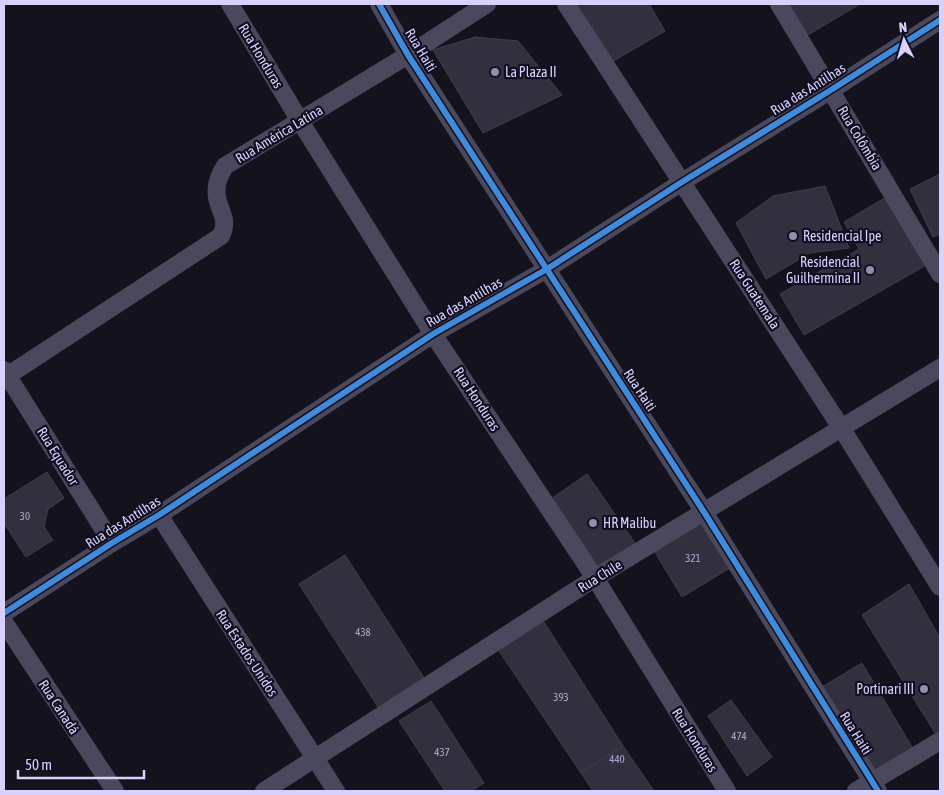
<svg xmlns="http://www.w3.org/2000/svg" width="944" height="795" viewBox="0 0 944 795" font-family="'Asap Condensed',sans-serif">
	<rect width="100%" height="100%" fill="#14121c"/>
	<!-- building -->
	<g fill="#32303e" stroke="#413d4f">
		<path d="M575 4H649L665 31 610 63Z"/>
		<path d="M779 4H860L801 39Z"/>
		<path d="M475 37 518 41 562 95 483 133 433 50Z"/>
		<path d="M940 174V234L933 237 910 189Z"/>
		<path d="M825 186 849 248 810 253 766 279 736 223 773 196Z"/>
		<path d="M888 196 928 264 804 335 780 294 859 249 844 222Z"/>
		<path d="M47 472 64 498 48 509 44 527 53 540 26 557 4 523V499Z"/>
		<path d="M587 474 637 546 598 572 548 501Z"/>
		<path d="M704 518 733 566 682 597 653 549Z"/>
		<path d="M345 555 426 681 380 710 299 584Z"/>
		<path d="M909 584 940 638V741L862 615Z"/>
		<path d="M542 619 623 746 581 773 497 648Z"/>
		<path d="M862 663 916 754 876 778 822 687Z"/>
		<path d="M731 700 772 757 747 776 708 716Z"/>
		<path d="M431 701 484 783 471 791H445L399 721Z"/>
		<path d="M623 746 654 791H593L581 773Z"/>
	</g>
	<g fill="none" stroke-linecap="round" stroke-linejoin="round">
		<!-- street -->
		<g stroke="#4a485d" stroke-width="18">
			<path d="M230 4 300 121 433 334 595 578 727 791"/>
			<path d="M379 4 408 55 704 512 878 791"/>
			<path d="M566 4 842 429 940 587"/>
			<path d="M779 4 940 274"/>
			<path d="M4 370 112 543"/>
			<path d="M4 378 221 236C229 219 220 213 217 197 215 185 219 176 225 166L408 55 487 4"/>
			<path d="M159 515 336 791"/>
			<path d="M4 613 112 543 159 515 433 334 547 269 682 182 831 90 940 20"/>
			<path d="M4 622 115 791"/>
			<path d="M264 791 595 578 940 368"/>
			<path d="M856 791 940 741"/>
		</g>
		<defs>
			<g id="cycleway">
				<path d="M379 4 408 55 704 512 878 791"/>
				<path d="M4 613 112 543 159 515 433 334 547 269 682 182 831 90 940 20"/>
			</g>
		</defs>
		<!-- cycleway casing -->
		<use href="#cycleway" stroke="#120e20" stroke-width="9"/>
		<!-- cycleway -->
		<use href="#cycleway" stroke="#408adc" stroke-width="6"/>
	</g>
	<!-- markers -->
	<g fill="#938eae" stroke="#120e20" stroke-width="2">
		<circle cx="495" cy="72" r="5"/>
		<circle cx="793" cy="236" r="5"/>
		<circle cx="870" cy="270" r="5"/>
		<circle cx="593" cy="523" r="5"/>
		<circle cx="924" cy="689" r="5"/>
	</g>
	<g text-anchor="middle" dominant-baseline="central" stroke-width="4.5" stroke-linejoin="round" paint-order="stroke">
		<!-- number labels -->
		<g font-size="11" fill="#aea9cc">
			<text x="25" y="516">30</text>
			<text x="693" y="558">321</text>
			<text x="363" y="632">438</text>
			<text x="561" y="697">393</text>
			<text x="739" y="736">474</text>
			<text x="442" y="752">437</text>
			<text x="617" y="759">440</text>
		</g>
		<!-- street labels -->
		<g font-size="14" fill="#d7d1fc" stroke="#120e20">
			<text transform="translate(421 50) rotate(59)">Rua Haiti</text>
			<text transform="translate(261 56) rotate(59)">Rua Honduras</text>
			<text transform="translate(808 89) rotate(-32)">Rua das Antilhas</text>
			<text transform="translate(279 134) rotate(-31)">Rua América Latina</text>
			<text transform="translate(860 138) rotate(59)">Rua Colômbia</text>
			<text transform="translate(755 294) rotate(57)">Rua Guatemala</text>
			<text transform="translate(464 302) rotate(-30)">Rua das Antilhas</text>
			<text transform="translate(640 390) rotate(57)">Rua Haiti</text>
			<text transform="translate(477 399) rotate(57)">Rua Honduras</text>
			<text transform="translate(58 456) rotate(58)">Rua Equador</text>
			<text transform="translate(123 522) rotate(-32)">Rua das Antilhas</text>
			<text transform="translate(600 576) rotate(-32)">Rua Chile</text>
			<text transform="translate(247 653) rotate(57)">Rua Estados Unidos</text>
			<text transform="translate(59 707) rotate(57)">Rua Canadá</text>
			<text transform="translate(856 733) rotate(58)">Rua Haiti</text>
			<text transform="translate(695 740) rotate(58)">Rua Honduras</text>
		</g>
		<!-- poi labels -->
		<g font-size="14" fill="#d7d1fc" stroke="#120e20" text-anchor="start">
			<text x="505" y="72">La Plaza II</text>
			<text x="803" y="236">Residencial Ipe</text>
			<text x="860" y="262" text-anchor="end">Residencial<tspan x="860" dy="16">Guilhermina II</tspan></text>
			<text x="603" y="523">HR Malibu</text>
			<text x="914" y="689" text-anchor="end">Portinari III</text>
		</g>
	</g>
	<!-- border -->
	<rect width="944" height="795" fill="none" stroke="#d7d1fc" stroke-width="10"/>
	<!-- north arrow -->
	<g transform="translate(904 40) rotate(355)" stroke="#120e20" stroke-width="4" paint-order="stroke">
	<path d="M0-4L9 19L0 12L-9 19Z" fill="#d7d1fc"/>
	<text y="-8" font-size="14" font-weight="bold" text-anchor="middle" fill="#d7d1fc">N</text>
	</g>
	<!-- scale -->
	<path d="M18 770v8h126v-8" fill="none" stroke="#d7d1fc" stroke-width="2.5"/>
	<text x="25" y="770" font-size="15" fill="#d7d1fc" stroke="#120e20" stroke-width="4" paint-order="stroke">50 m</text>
</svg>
